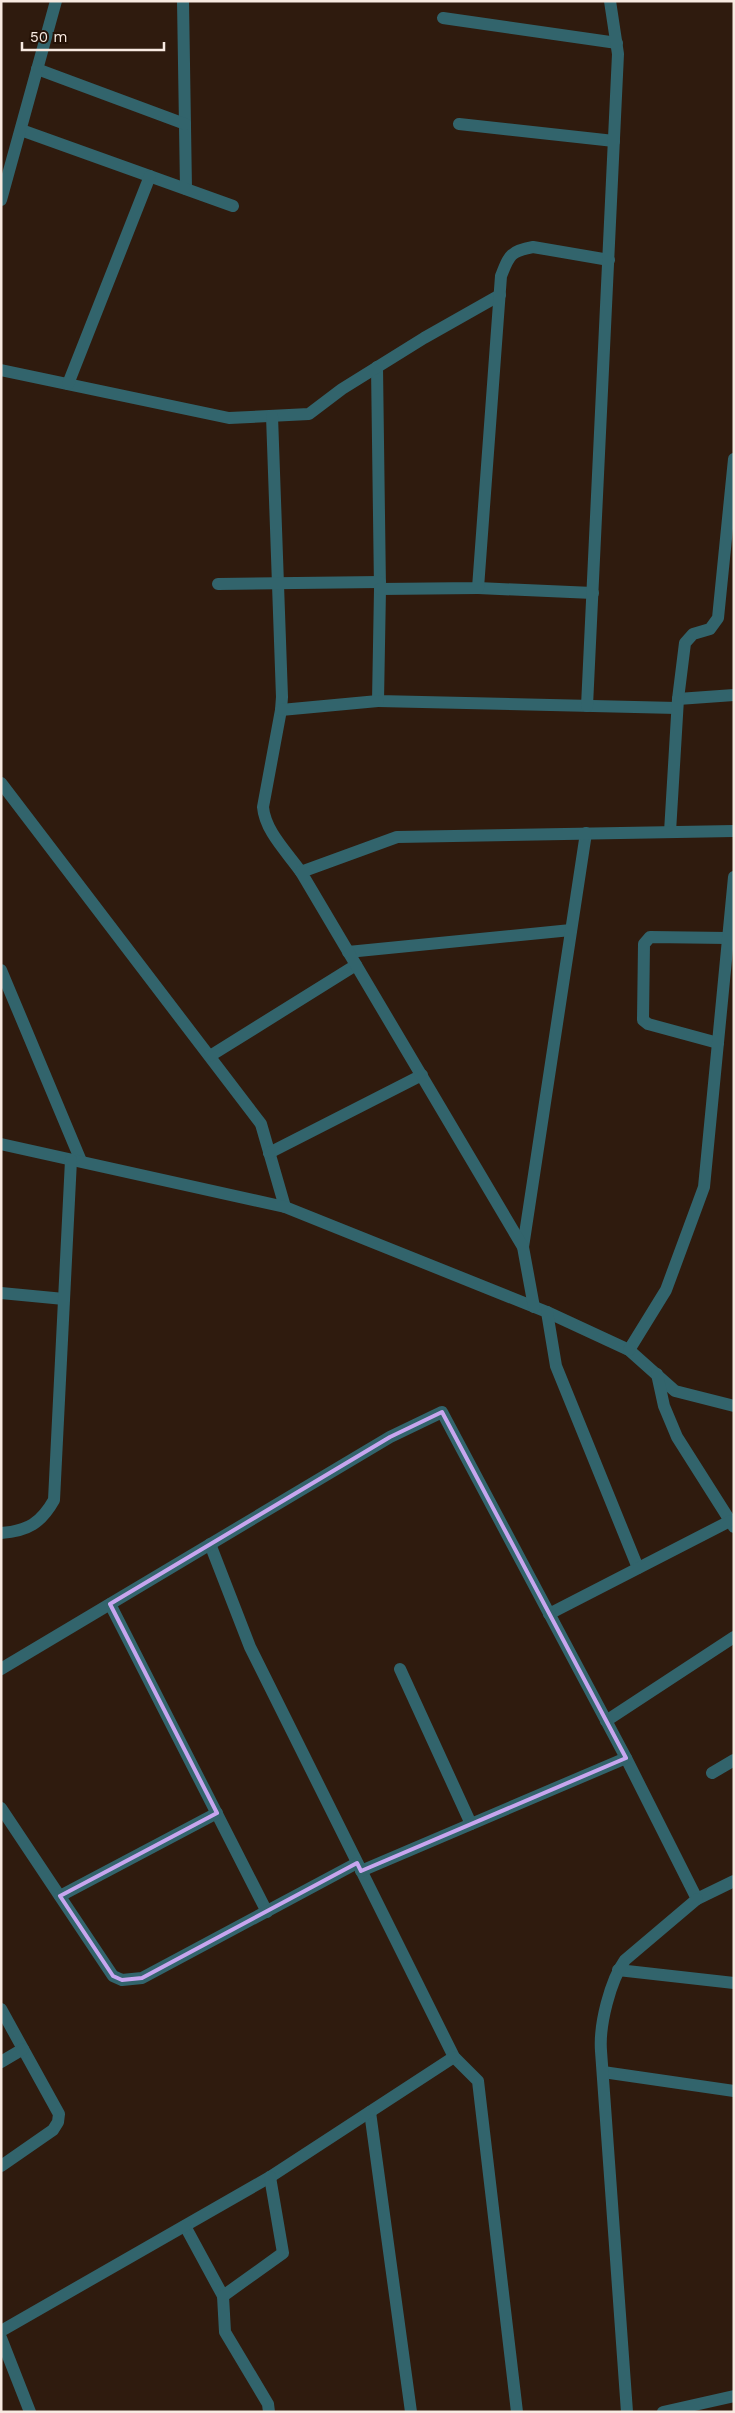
<svg xmlns="http://www.w3.org/2000/svg" width="735" height="2413" viewBox="0 0 735 2413" font-family="'Work Sans',sans-serif">
	<rect width="100%" height="100%" fill="#2f1b0e"/>
	<g fill="none" stroke-linecap="round" stroke-linejoin="round">
		<!-- minor -->
		<g stroke="#32646c" stroke-width="12">
			<path d="M183 1 186 189"/>
			<path d="M443 18 617 43"/>
			<path d="M37 69 185 124"/>
			<path d="M459 124 614 141"/>
			<path d="M21 130 233 206"/>
			<path d="M1 200 56 1"/>
			<path d="M377 367 380 589 378 701 677 708"/>
			<path d="M1 370 229 418 309 414 342 389 424 338 500 295"/>
			<path d="M68 384 150 176"/>
			<path d="M272 416 282 697 281 710 263 807C265 831 287 852 301 872"/>
			<path d="M218 584 380 582"/>
			<path d="M478 588 593 593"/>
			<path d="M380 589 478 588 501 276C509 256 510 251 533 247L609 260"/>
			<path d="M678 699 734 695"/>
			<path d="M587 706 618 54 610 1"/>
			<path d="M281 710 378 701"/>
			<path d="M1 783 261 1124 285 1207"/>
			<path d="M670 832 678 699 685 643 693 634 710 629 718 618 734 459"/>
			<path d="M348 952 571 930"/>
			<path d="M1 970 81 1161"/>
			<path d="M718 1043 648 1024 643 1020 644 944 650 937 728 938"/>
			<path d="M210 1056 356 965"/>
			<path d="M1 1144 285 1207 547 1312 629 1350 675 1391 734 1406"/>
			<path d="M269 1153 422 1075"/>
			<path d="M523 1247 586 833"/>
			<path d="M1 1293 64 1299"/>
			<path d="M534 1307 523 1247 301 872 397 837 734 831"/>
			<path d="M547 1312 556 1366 638 1568"/>
			<path d="M629 1350 666 1290 704 1187 734 877"/>
			<path d="M657 1374 664 1406 677 1437 734 1527"/>
			<path d="M1 1533C28 1531 41 1523 54 1500L71 1160"/>
			<path d="M210 1544 250 1647 454 2057 478 2081 517 2412"/>
			<path d="M110 1604 267 1912"/>
			<path d="M549 1614 730 1521"/>
			<path d="M1 1669 390 1437 442 1412 626 1758 697 1899 734 1881"/>
			<path d="M400 1669 471 1824"/>
			<path d="M606 1721 734 1637"/>
			<path d="M712 1773 734 1760"/>
			<path d="M1 1808 113 1976 122 1980 142 1978 357 1863"/>
			<path d="M361 1871 626 1758"/>
			<path d="M60 1896 217 1813"/>
			<path d="M618 1970 734 1983"/>
			<path d="M1 2009 59 2114 58 2122 53 2130 1 2166"/>
			<path d="M1 2062 23 2049"/>
			<path d="M603 2072 734 2091"/>
			<path d="M370 2112 411 2412"/>
			<path d="M185 2226 223 2296"/>
			<path d="M1 2331 270 2177 454 2057"/>
			<path d="M1 2338 30 2412"/>
			<path d="M269 2412 268 2404 225 2332 223 2296 283 2253 270 2177"/>
			<path d="M627 2412 601 2051C599 2025 610 1981 625 1960L697 1899"/>
			<path d="M663 2412 734 2396"/>
		</g>
	</g>
	<!-- marked area -->
	<path fill="none" stroke="#c7a6ef" stroke-width="4" stroke-linejoin="round" d="M442 1412 626 1758 361 1871 357 1863 142 1978 122 1980 113 1976 60 1896 217 1813 110 1604 390 1437Z"/>
	<!-- border -->
	<rect width="735" height="2413" fill="none" stroke="#f8eae1" stroke-width="5"/>
	<!-- scale -->
	<path d="M22 42v8h142v-8" fill="none" stroke="#f8eae1" stroke-width="2.5"/>
	<text x="30" y="42" font-size="15" fill="#f8eae1" stroke="#251206" stroke-width="4" paint-order="stroke">50 m</text>
</svg>
